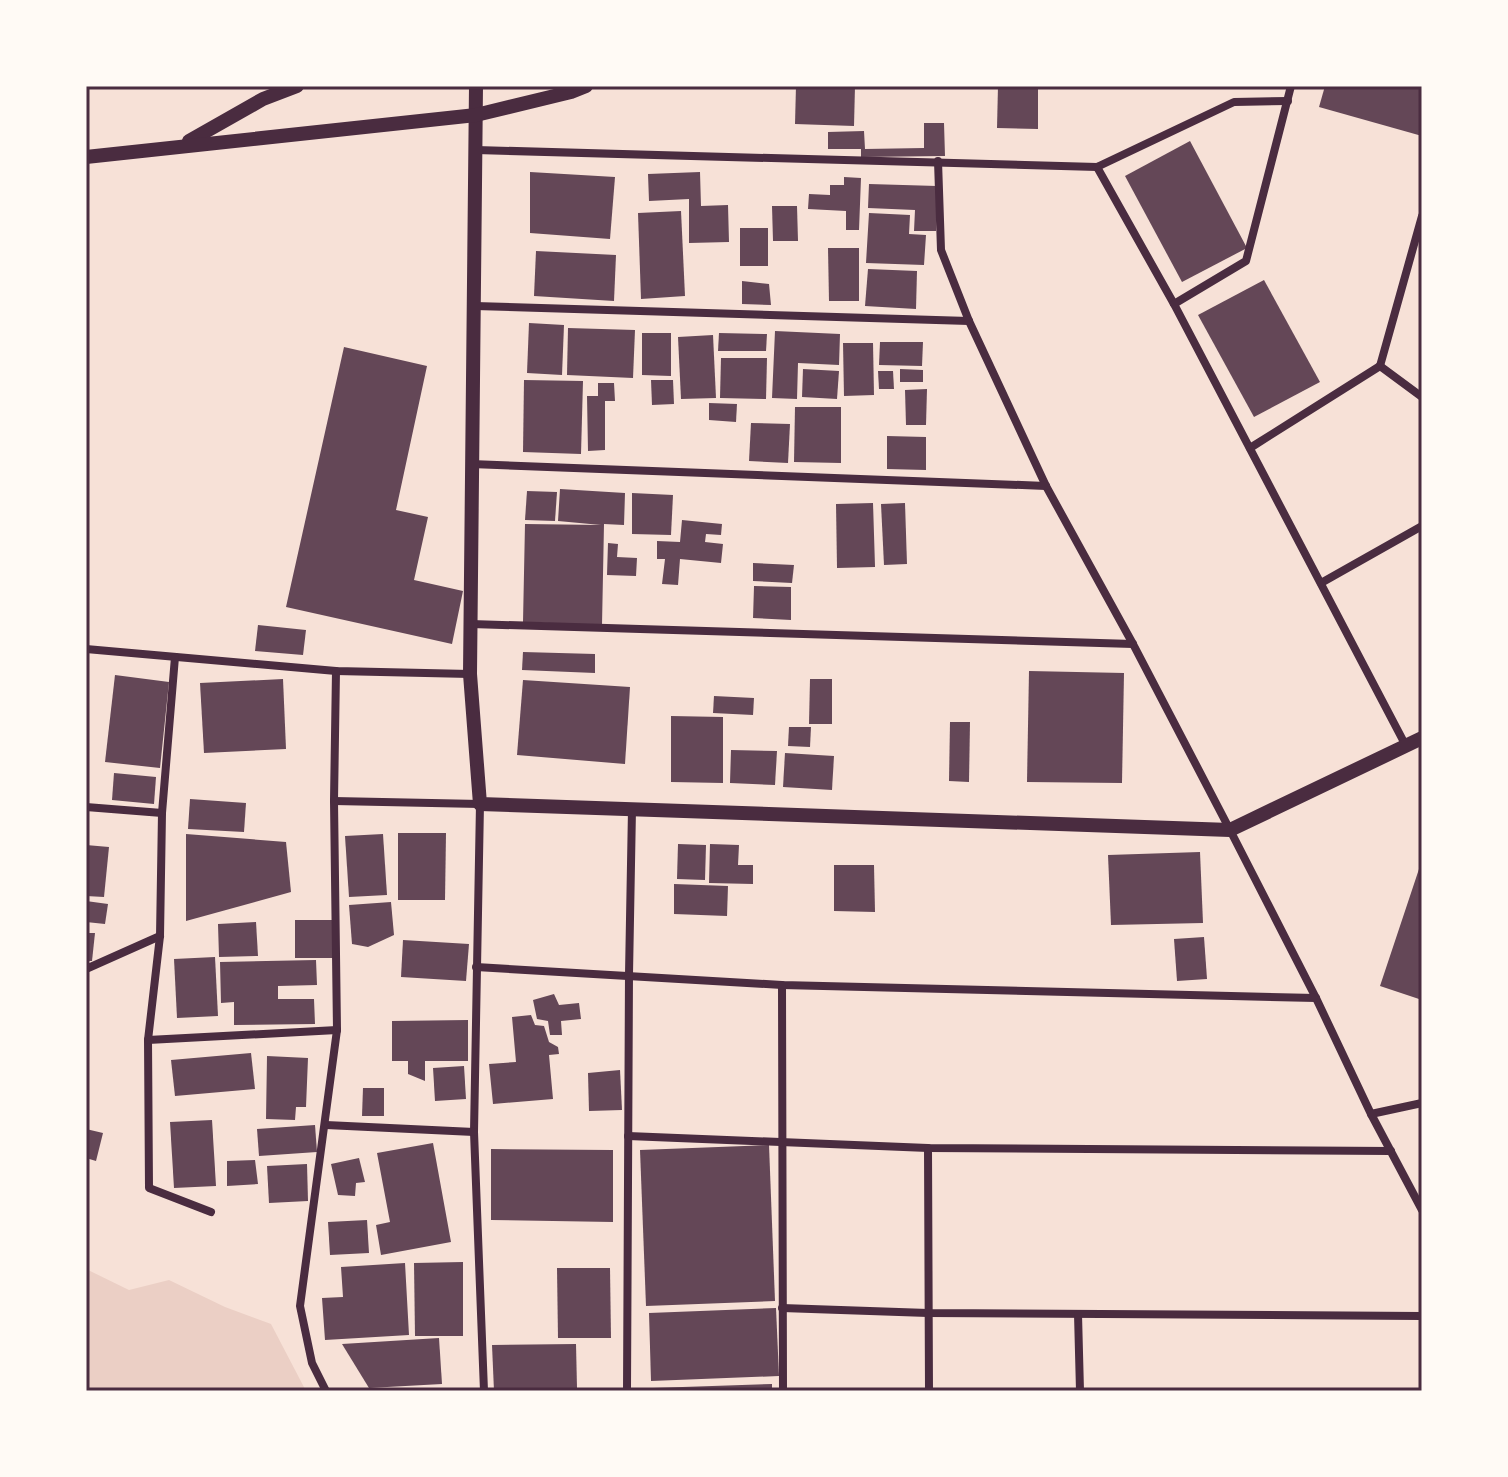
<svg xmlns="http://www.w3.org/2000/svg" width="1508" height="1477" viewBox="0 0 1508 1477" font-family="Overpass,sans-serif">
	<rect width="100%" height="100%" fill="#f7e1d7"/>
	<!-- green -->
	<path fill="#ebcfc5" d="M86 1269 129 1290 169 1280 225 1307 271 1324 306 1391H86Z"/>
	<!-- building -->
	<g fill="#644757">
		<path d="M796 86H855L854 126 795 124Z"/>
		<path d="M998 86H1038V129L997 128Z"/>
		<path d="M1325 86H1412L1422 89V136L1319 107Z"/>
		<path d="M924 123H944L945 156 861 157V149H828V132L864 131 865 149 924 148Z"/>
		<path d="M1190 141 1247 248 1182 282 1125 176Z"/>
		<path d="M530 172 615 177 610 239 530 233Z"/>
		<path d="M700 172 701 206 728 205 729 242 689 243V199L649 201 648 174Z"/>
		<path d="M844 177 861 178 859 230H846V211L808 209 809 194 830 195V185H844Z"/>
		<path d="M869 184 937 186 936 231H914L915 210 868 208Z"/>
		<path d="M772 206H797L798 241H773Z"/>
		<path d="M681 211 685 296 641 299 638 213Z"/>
		<path d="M869 213 910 215 909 234 926 235 924 265 866 263Z"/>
		<rect x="740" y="228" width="28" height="38"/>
		<path d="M828 248H859V301H829Z"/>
		<path d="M536 251 616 255 614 301 534 296Z"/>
		<path d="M868 269 917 271 916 309 865 306Z"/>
		<path d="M1264 280 1320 382 1254 417 1198 315Z"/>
		<path d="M742 281 769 284 771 305 742 304Z"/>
		<path d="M529 323 564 325 562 375 527 373Z"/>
		<path d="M568 328 635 330 633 378 567 375Z"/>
		<path d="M775 331 840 334 839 365 798 363 797 399 772 398Z"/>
		<path d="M642 333H671V376L642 375Z"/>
		<path d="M719 333 767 334 766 351H718Z"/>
		<path d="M713 335 716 398 681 399 678 337Z"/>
		<path d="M880 342H923L922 366 879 365Z"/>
		<path d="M843 343H873L874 395 844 396Z"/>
		<path d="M344 347 427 366 396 510 428 517 414 580 463 591 452 644 286 607Z"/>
		<path d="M721 358H767L766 399 720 398Z"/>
		<path d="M803 369 839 371 837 399 802 397Z"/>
		<path d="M900 369 923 370V382H900Z"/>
		<path d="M878 371H893L894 389H879Z"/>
		<path d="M524 380 583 381 581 454 523 452Z"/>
		<path d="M651 380H673L674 404 652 405Z"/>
		<path d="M598 383H614L615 401H605V450L588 451 587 396H598Z"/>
		<path d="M927 389 926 425H906L905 390Z"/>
		<path d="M709 403 737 404 736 422 709 420Z"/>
		<path d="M795 407H841V463L794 462Z"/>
		<path d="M751 423 790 424 788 463 749 461Z"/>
		<path d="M887 436 926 437V470L887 469Z"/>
		<path d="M560 489 625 493 624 525 604 524 602 625 523 622 525 524 601 525 558 521Z"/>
		<path d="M527 491 557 492 555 521 525 520Z"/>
		<path d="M632 493 673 495 671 535 632 534Z"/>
		<path d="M873 503 875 567 837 568 836 504Z"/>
		<path d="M905 503 907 564 884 565 881 504Z"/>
		<path d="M682 520 722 524 721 535 706 534 705 542 723 544 721 563 680 559 678 585 662 584 665 559H657V541L680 542Z"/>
		<path d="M608 543 618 544 617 557 637 558 636 576 607 575Z"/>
		<path d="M753 563 794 565 792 583 753 581Z"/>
		<path d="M754 586 791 587V620L753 618Z"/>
		<path d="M258 625 306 630 303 655 255 651Z"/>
		<path d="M523 652 595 654V673L522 670Z"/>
		<path d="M1029 671 1124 673 1122 783 1027 782Z"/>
		<path d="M115 675 169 682 160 768 105 762Z"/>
		<path d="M283 679 286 749 204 753 200 683Z"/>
		<path d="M810 679H832V724H809Z"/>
		<path d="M523 680 630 687 625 764 517 755Z"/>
		<path d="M714 696 754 698 753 715 713 713Z"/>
		<path d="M671 716 723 717V783L671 782Z"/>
		<path d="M950 722H970L969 782 949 781Z"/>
		<path d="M789 727H811L810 747 788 746Z"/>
		<path d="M731 750 777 751 775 785 730 783Z"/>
		<path d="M785 753 834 756 832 790 783 787Z"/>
		<path d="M114 773 156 777 154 804 112 800Z"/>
		<path d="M190 799 246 803 244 832 188 829Z"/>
		<path d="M398 833H446L445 900H398Z"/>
		<path d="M186 834 286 842 291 892 186 921Z"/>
		<path d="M383 834 387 895 349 897 345 836Z"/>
		<path d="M678 844 706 845 705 880 677 879Z"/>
		<path d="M710 844 739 845 738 865H753V884L709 883Z"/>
		<path d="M86 845 109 847 104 897 86 896Z"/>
		<path d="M1200 852 1203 923 1111 925 1108 855Z"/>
		<path d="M1422 860V1000L1380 986Z"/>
		<path d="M834 865H874L875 912 834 911Z"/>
		<path d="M674 884 728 886 727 916 674 914Z"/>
		<path d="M86 901 108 904 105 924 86 922Z"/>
		<path d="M391 902 394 935 368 947 352 944 349 905Z"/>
		<rect x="295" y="920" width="40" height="38"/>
		<path d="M256 922 258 956 219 957 218 924Z"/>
		<path d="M86 933H95L92 961H86Z"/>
		<path d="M1204 937 1207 979 1177 981 1174 939Z"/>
		<path d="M403 940 469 944 466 981 401 977Z"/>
		<path d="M215 957 218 1016 177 1018 174 959Z"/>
		<path d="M316 960 317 985 278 986V999H314L315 1024 234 1025V1002L221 1003 220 962Z"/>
		<path d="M554 994 559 1005 579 1003 581 1019 561 1021 562 1035H550L548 1021 537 1019 533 1000Z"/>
		<path d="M531 1015 535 1025 544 1026 549 1042 558 1047 559 1054 549 1055 553 1099 493 1104 489 1064 516 1062 512 1017Z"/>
		<path d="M468 1020V1061H425V1081L408 1074V1061H392V1021Z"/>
		<path d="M251 1053 255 1089 175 1096 171 1060Z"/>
		<path d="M267 1056 308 1058 306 1107H296L295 1120 266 1119Z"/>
		<path d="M464 1066 466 1099 435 1101 433 1068Z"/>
		<path d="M620 1070 622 1110 589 1111 588 1073Z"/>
		<path d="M363 1088H384V1116H362Z"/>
		<path d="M212 1120 216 1186 174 1188 170 1122Z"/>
		<path d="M315 1125 317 1152 259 1156 257 1129Z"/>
		<path d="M86 1129 103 1133 96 1161 86 1158Z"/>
		<path d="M433 1143 451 1242 381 1255 376 1225 390 1222 377 1153Z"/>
		<path d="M769 1145 775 1301 646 1306 640 1150Z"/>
		<path d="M491 1149 613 1150V1222L491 1220Z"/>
		<path d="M359 1158 365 1182 356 1183 355 1196 338 1195 331 1164Z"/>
		<path d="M255 1160 258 1184 227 1186V1161Z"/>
		<path d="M307 1164 308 1201 269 1203 267 1166Z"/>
		<path d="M367 1220 369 1253 330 1255 328 1222Z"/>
		<path d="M463 1262V1336H415L414 1263Z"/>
		<path d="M405 1263 409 1335 325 1340 322 1298 343 1297 341 1267Z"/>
		<path d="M557 1268H610L611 1338H558Z"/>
		<path d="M776 1308 779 1376 651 1381 649 1313Z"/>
		<path d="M439 1338 442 1384 369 1388 342 1344Z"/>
		<path d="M576 1344 577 1388 574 1391H494L492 1345Z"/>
		<path d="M772 1384V1391H653V1388Z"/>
	</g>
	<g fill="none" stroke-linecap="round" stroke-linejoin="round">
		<!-- minor -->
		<g stroke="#4a2c40" stroke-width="8">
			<path d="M476 150 1097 167 1234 102 1288 101"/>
			<path d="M938 161 941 250 969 321 1046 486 1133 644 1230 830 1316 998 1371 1114 1422 1210"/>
			<path d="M1097 167 1174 304 1406 746"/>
			<path d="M1174 304 1246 261 1291 86"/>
			<path d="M475 306 969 321"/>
			<path d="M1380 366 1422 216"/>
			<path d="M1380 366 1422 397"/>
			<path d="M1250 448 1380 366"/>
			<path d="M471 464 1046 486"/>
			<path d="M1321 583 1422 526"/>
			<path d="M471 624 1133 644"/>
			<path d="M86 649 336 671 470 674"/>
			<path d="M175 657 162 813 160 936 148 1040 149 1188 211 1212"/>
			<path d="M334 801 480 804 474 1132 484 1391"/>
			<path d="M86 807 162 813"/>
			<path d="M476 967 782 985 1316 998"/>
			<path d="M86 969 160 936"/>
			<path d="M782 985 783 1391"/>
			<path d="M148 1040 337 1030"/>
			<path d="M1371 1114 1422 1103"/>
			<path d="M326 1125 474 1132"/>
			<path d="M628 1136 928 1148 1391 1151"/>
			<path d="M928 1148 929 1391"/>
			<path d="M782 1308 928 1313 1422 1316"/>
			<path d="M1078 1314 1080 1391"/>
			<path d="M326 1391 312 1363 300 1306 337 1030 334 801 336 671"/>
			<path d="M627 1391 629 974 632 809"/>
		</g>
		<!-- tertiary -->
		<g stroke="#4a2c40" stroke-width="14">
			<path d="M476 86 470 674 480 804 1230 830 1422 738"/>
			<path d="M189 141 263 99 297 86"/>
			<path d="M86 157 476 115 571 92 586 86"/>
		</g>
	</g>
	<!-- border -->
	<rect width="1508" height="1477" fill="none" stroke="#fffaf5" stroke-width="176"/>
	<rect x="88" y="88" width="1332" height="1301" fill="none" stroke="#4a2c40" stroke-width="3"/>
</svg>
